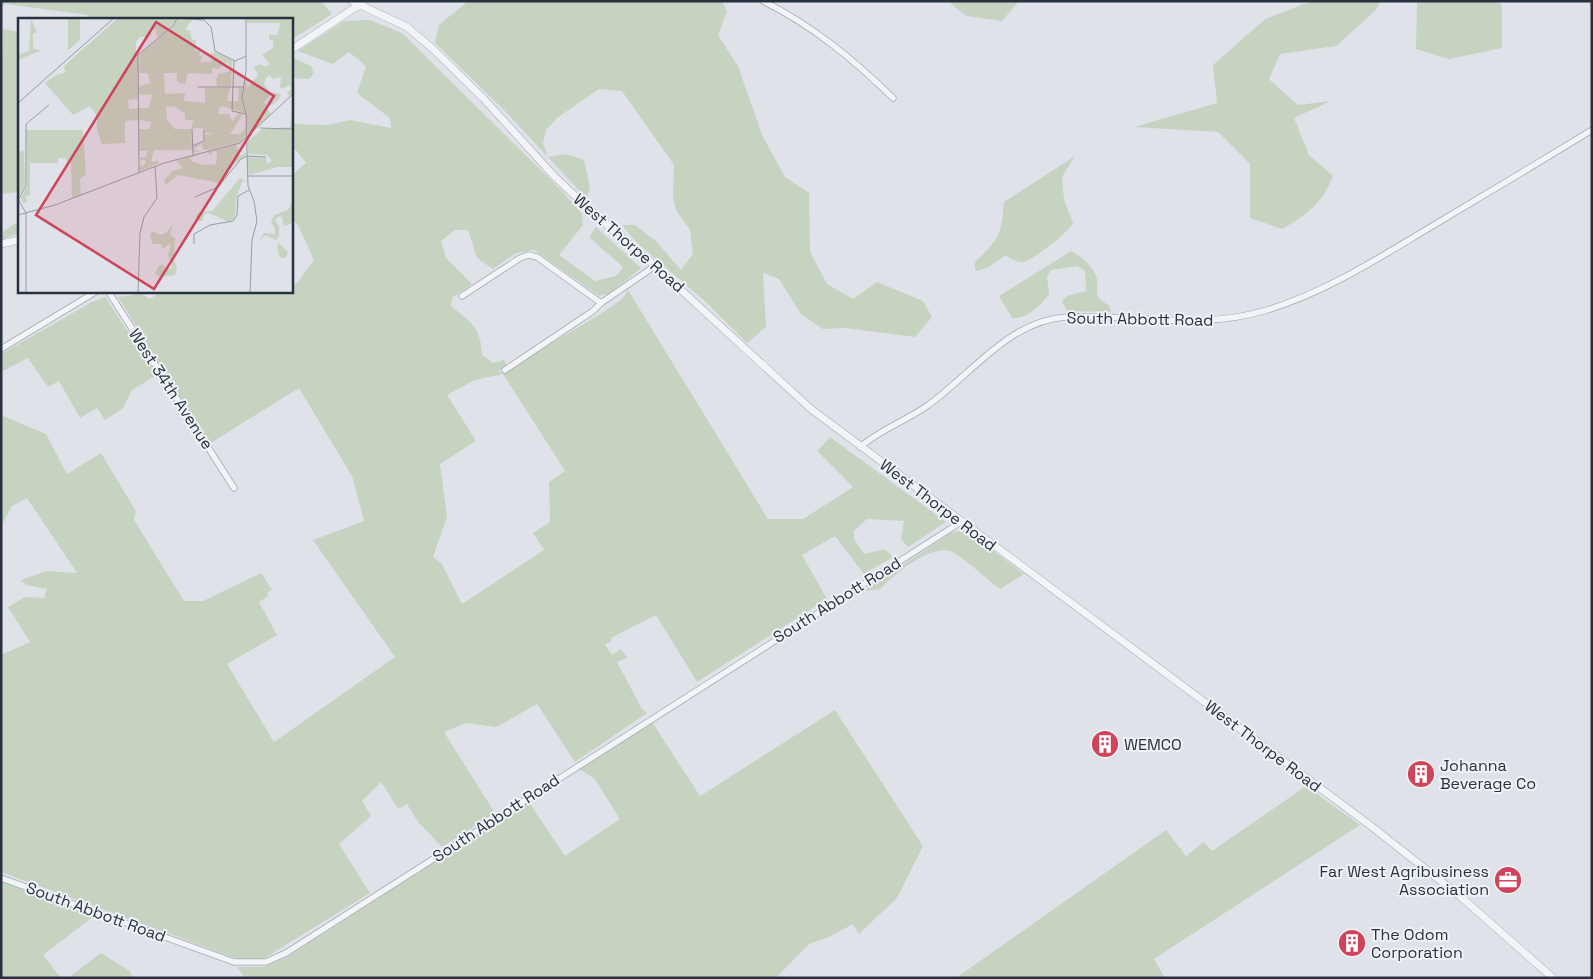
<svg xmlns="http://www.w3.org/2000/svg" width="1593" height="979" viewBox="0 0 1593 979" font-family="'Space Grotesk',sans-serif">
	<rect width="100%" height="100%" fill="#dfe3e9"/>
	<!-- green -->
	<g fill="#c5d3c0" fill-rule="evenodd">
		<path d="M1 1H321L332 14 291 40V19H87L88 15 6 4 1 6Z"/>
		<path d="M468 1H722L727 11 718 35 738 66 762 135 785 177 809 193 810 252 827 284 853 299 877 282 923 301 932 317 915 337 845 328 823 329 801 314 779 279 763 273 766 327 747 343 706 302 636 242 622 225H635L657 242 681 270 693 254 690 230 676 210 673 197 674 165 622 91 599 89 557 118 546 130 543 144 548 157 566 154 584 160 590 187 587 199 503 109 435 43 439 25Z"/>
		<path d="M948 1H1019L1002 21 966 16Z"/>
		<path d="M1312 1H1381L1376 10 1336 46 1280 54 1269 79 1298 105 1331 101 1294 118 1309 155 1333 176C1323 202 1307 215 1282 229L1250 218V164L1218 132 1134 127 1217 103 1213 65 1265 19Z"/>
		<path d="M1417 1H1498L1502 6V48L1449 59 1416 49Z"/>
		<path d="M370 20 402 33 560 189 582 214 583 225 559 255 595 281 616 276 623 267 589 237 596 227 641 268 610 293 599 296 534 250 516 253 493 269 477 258 468 230H455L441 241 446 258 472 284 452 298 451 306C471 323 481 327 482 355L493 363 504 360 507 366 498 371 503 373 605 311 623 298 628 290 768 519H803L853 487 817 451 830 437 946 522 908 547 901 539 904 521 867 519 854 531V539L864 554 885 549 893 557 864 574 835 536 802 555 827 599 697 682 656 615 611 638 612 640 605 645 612 655 621 649 627 658 617 662 618 664 642 709 647 713 575 762 537 704 496 727 466 723 444 732 495 813 442 847 418 822 407 804 399 809 397 807 381 782 362 801 371 816 339 844 370 893 263 959 243 961 1 872V655L30 642 8 607 25 597 44 598 47 589 26 585 21 580 47 571 77 573 27 498 12 506 1 526V415L46 434 67 474 101 453 136 511 134 520 184 601H203L261 573 272 590 267 593 268 596 259 602 277 635 227 664 274 742 395 657 313 540 364 521 352 476 299 388 209 444 118 297 141 294 150 299 162 291H291V286L298 282 314 260 298 225 291 219V176L306 163 296 150 291 149V124L327 125 350 120 391 128 390 118 357 93 366 66 349 52 333 64 298 51 344 21ZM503 374 565 471 549 482 550 522 533 533 544 550 462 604 442 564 433 557 447 517 440 464 476 441 447 395 475 380Z"/>
		<path d="M3 29 19 32V192L1 194Z"/>
		<path d="M291 57 311 66 314 73 309 79 291 78Z"/>
		<path d="M1075 156 1062 177 1064 200 1073 223C1069 232 1034 259 1024 262 1017 263 1011 259 1006 255L987 268 977 271 975 269V262C1000 238 1001 236 1004 202Z"/>
		<path d="M19 221V233L1 240V233Z"/>
		<path d="M1071 251C1080 256 1092 265 1096 276 1101 291 1089 296 1109 305L1111 312 1067 311 1062 301 1067 296 1086 291 1085 271 1078 266 1051 270 1047 276 1049 295C1039 306 1028 319 1012 318L999 296Z"/>
		<path d="M105 297 157 375 132 390 123 408 105 420 97 408 80 418 59 381 48 387 28 358 1 372V354L92 302Z"/>
		<path d="M965 530 1024 574 1000 589C989 581 960 554 950 551 929 545 893 575 880 589L863 591 951 533Z"/>
		<path d="M835 710 923 846 897 898 859 934 853 924 829 937 809 944 776 978H245L237 967H263L287 957 528 801 565 856 620 819 594 778 579 769 652 722 700 796Z"/>
		<path d="M1306 786 1360 825 1154 959 1165 978H956L1166 830 1186 856 1204 842 1212 851Z"/>
		<path d="M1 881 94 916 43 955 61 978H1Z"/>
		<path d="M101 953 131 972 132 978H68Z"/>
	</g>
	<g fill="none" stroke-linecap="round" stroke-linejoin="round">
		<defs>
			<g id="minor">
				<path d="M763 1C813 26 853 59 893 98"/>
				<path d="M108 291 234 488"/>
				<path d="M462 296 520 258 528 255 537 257 601 303"/>
				<path d="M1 349 97 291"/>
				<path d="M505 370 593 311 601 303 655 266"/>
				<path d="M860 447C880 430 905 421 927 406 971 375 1009 320 1067 317 1137 314 1198 331 1267 310 1326 292 1377 259 1429 228 1483 196 1538 163 1592 130"/>
				<path d="M1 878 234 962H266L286 953 961 522"/>
			</g>
			<g id="tertiary">
				<path d="M352 1 407 27 433 49 484 99 554 176 589 209 655 266 811 409 1371 826 1461 897 1553 978"/>
				<path d="M291 50 362 3"/>
				<path d="M1 244 19 240"/>
			</g>
		</defs>
		<!-- minor casing -->
		<use href="#minor" stroke="#a4aab3" stroke-width="7"/>
		<!-- tertiary casing -->
		<use href="#tertiary" stroke="#a4aab3" stroke-width="8"/>
		<!-- minor -->
		<use href="#minor" stroke="#f2f4f7" stroke-width="5.5"/>
		<!-- tertiary -->
		<use href="#tertiary" stroke="#f2f4f7" stroke-width="7"/>
	</g>
	<!-- icons -->
	<defs>
		<symbol id="building-disc" viewBox="-11 -11 22 22"><circle r="9.5" fill="#cf435b" stroke="#eff2f6"/><path d="M-4-6H4V6H1V3H-1V6H-4ZM-2.5-4.3h1.7v1.8h-1.7ZM.8-4.3h1.7v1.8H.8ZM-2.5-1h1.7V.8h-1.7ZM.8-1h1.7V.8H.8Z" fill="#fff"/></symbol>
		<symbol id="office-disc" viewBox="-11 -11 22 22"><circle r="9.5" fill="#cf435b" stroke="#eff2f6"/><path d="M-6-3h4V-5.5h4V-3h4V5H-6ZM-1-4.5V-3h2v-1.5ZM-6 0V1H6V0Z" fill="#fff"/></symbol>
	</defs>
	<g fill-rule="evenodd">
		<use href="#building-disc" x="1089" y="728" width="32" height="32"/>
		<use href="#building-disc" x="1405" y="758" width="32" height="32"/>
		<use href="#office-disc" x="1492" y="864" width="32" height="32"/>
		<use href="#building-disc" x="1336" y="927" width="32" height="32"/>
	</g>
	<g text-anchor="middle" dominant-baseline="central" stroke-width="4" stroke-linejoin="round" paint-order="stroke">
		<!-- street labels -->
		<g font-size="16" fill="#283140" stroke="#eff2f6">
			<text transform="translate(629 243) rotate(41)">West Thorpe Road</text>
			<text transform="translate(1140 319) rotate(1)">South Abbott Road</text>
			<text transform="translate(171 389) rotate(57)">West 34th Avenue</text>
			<text transform="translate(938 505) rotate(37)">West Thorpe Road</text>
			<text transform="translate(837 600) rotate(-32)">South Abbott Road</text>
			<text transform="translate(1263 746) rotate(37)">West Thorpe Road</text>
			<text transform="translate(496 818) rotate(-33)">South Abbott Road</text>
			<text transform="translate(96 912) rotate(20)">South Abbott Road</text>
		</g>
		<!-- poi labels -->
		<g font-size="16" fill="#283140" stroke="#eff2f6" text-anchor="start">
			<text x="1124" y="744">WEMCO</text>
			<text x="1440" y="765">Johanna<tspan x="1440" dy="18">Beverage Co</tspan></text>
			<text x="1489" y="871" text-anchor="end">Far West Agribusiness<tspan x="1489" dy="18">Association</tspan></text>
			<text x="1371" y="934">The Odom<tspan x="1371" dy="18">Corporation</tspan></text>
		</g>
	</g>
	<!-- overview -->
	<g transform="translate(18 18)">
		<rect width="275" height="275" fill="#dfe3e9"/>
		<path d="M100 0H158L157 5 139 20 138 11 133 12V18L122 19 118 24V34H122L120 81 110 82 111 91 120 90V102L107 103V125L84 126 79 111V98L72 88 55 97 27 65 38 57 47 55 46 48ZM229 0H275V75L272 78 269 75 273 71 271 67 264 71 262 69 263 59 255 61 251 57 248 60 246 66 253 76 246 84 248 87 256 74 263 76 260 83 249 90 253 97 230 117 225 75 228 60 229 70 240 57 236 49 243 46 247 49 252 46 244 37 255 30V22H251V17H259L263 5H229ZM13 1 19 14 15 16V31L24 32 0 42V37L11 33ZM50 1H62V22L50 32ZM159 1H175L167 11 172 13 174 22H178L177 33H182L181 39 185 37 182 44H194L192 36 197 34 214 42 213 68 199 69 198 62 200 56 211 54 210 44 200 51 194 50V56L170 55 167 66 159 64V55H146L147 76 167 75 166 83 187 85V70H212L209 83H220L221 69 224 70 227 95 203 88 200 93 201 96H211L214 103 221 95 225 96 212 116H223L228 110V118L222 124 191 132H185L183 126 176 132 184 133 175 135V128L186 124 187 117 194 116 186 114 185 110H177L173 112 174 132H136L133 144 140 143 141 145 122 153V147L125 148 128 144 126 141 122 144V139H128L129 133H121V111H132L133 104 121 102V90H131L134 77 121 76V68L133 65 129 55H120L121 37 157 7ZM156 88 167 96V102H175L173 111H157L149 102 148 89ZM275 78V149H260L231 157 229 139 248 140 249 146 254 143 249 137 230 136V123L244 111 272 109ZM8 112H65L68 156 62 161 63 177 54 180 53 145H49L48 140H40V145H12V177L8 178 9 184 6 186 3 181 9 167ZM218 127 222 138 228 134V137L213 149 202 165 160 157 148 167 146 163 154 153 165 150 158 143 182 136 173 140V143L186 147 198 146 199 134 196 133 193 137 188 134ZM6 133 7 166 1 179 0 134ZM222 160 228 163 224 164 218 180 217 200 211 204 191 195 186 196 184 203H180L178 198 181 194 194 193ZM275 183V205L266 208 264 199H260L257 202 261 208V219L258 222 248 217 240 224 246 215 257 216V210L253 205 256 197 270 192ZM155 206 152 217 157 220 156 242 159 249 157 257 142 259 137 256 140 249 143 246 151 251 154 249 150 236 153 229 151 226 144 231V226H134L132 216 135 213 142 217 148 215ZM259 224 270 234 268 240 261 239Z" fill="#c5d3c0" fill-rule="evenodd"/>
		<path fill="none" stroke="#969ca5" stroke-width="1" d="M0 0H80M159 0 186 2 193 9 197 33 217 43 228 38M228 0V53L224 80 228 96 230 168 236 183 239 203 234 222 232 275M216 42 214 93 228 96M180 69H225M0 85 96 0M242 110 275 111M174 111 175 137M174 128 186 123V112M121 155 120 37 156 7 159 0M229 158H275M177 179 200 169 223 141 229 138 248 139M0 181 8 195V275M1 181 8 167V106L31 87M0 197 37 187 146 145 222 125 275 76M176 226V216L192 207 215 203 219 197 220 178 231 172M120 275 122 215 126 199 139 180 137 148"/>
		<path fill="#cf435b" fill-opacity="0.15" stroke="#cf435b" stroke-width="2.5" d="M138 4 256 78 136 271 18 197Z"/>
		<rect width="275" height="275" fill="none" stroke="#283140" stroke-width="2.5"/>
	</g>
	<!-- border -->
	<rect width="1593" height="979" fill="none" stroke="#283140" stroke-width="5"/>
</svg>
